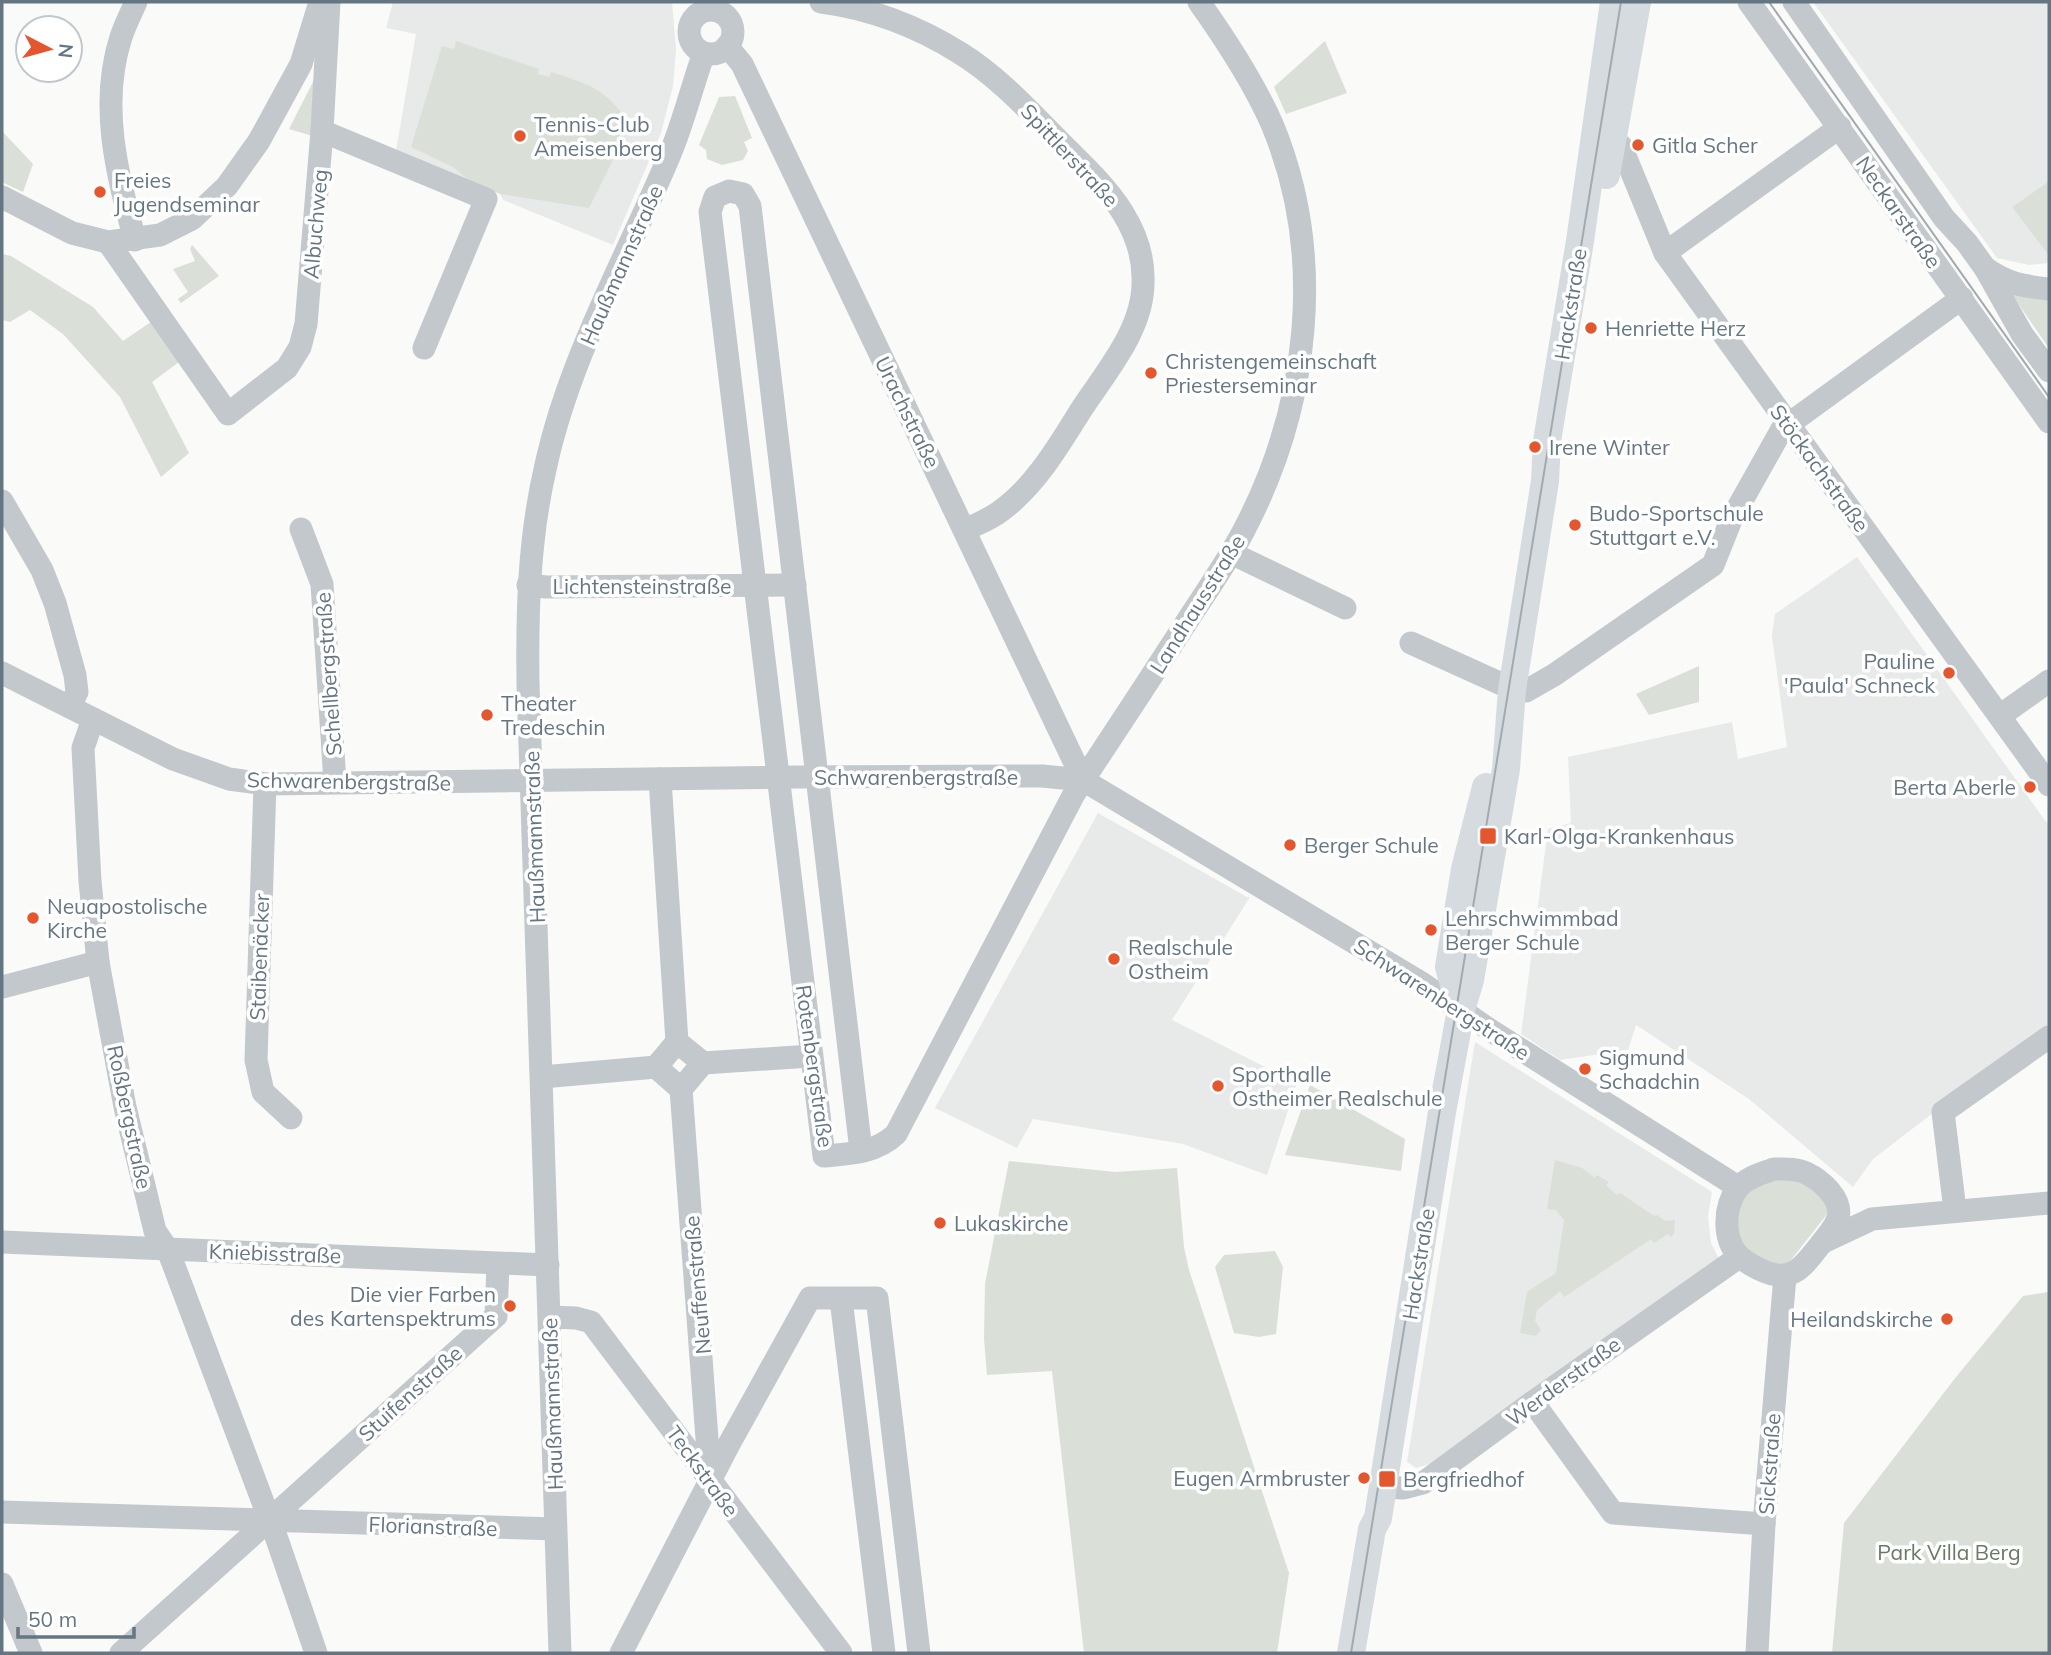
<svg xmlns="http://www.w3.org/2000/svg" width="2051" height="1655" viewBox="0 0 2051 1655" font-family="Mulish,sans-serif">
	<rect width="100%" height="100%" fill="#fafaf8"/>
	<!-- built -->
	<g fill="#e8e9e9">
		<path d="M393 2H672L676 50 673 86 661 133 613 245 503 200 500 194 396 151 416 34 386 28Z"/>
		<path d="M1813 2H2049V181L2012 207 2049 256V263L2029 265 1997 258Z"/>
		<path d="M1857 557 2049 826V1024L1873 1159 1853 1187 1749 1099 1636 1025 1628 1050 1560 1060 1521 1034 1548 829 1571 823 1568 757 1732 722 1738 759 1787 747 1772 636 1775 614Z"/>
		<path d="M1098 813 1247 897H1250L1172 1020 1297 1083 1267 1175 1183 1144 1033 1119 1017 1148 935 1108Z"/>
		<path d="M1475 1042 1712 1192 1708 1216 1711 1243 1719 1259 1436 1462 1416 1468 1407 1462Z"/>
	</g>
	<!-- green -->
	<g fill="#dadfd7">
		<path d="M456 41 539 69 538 74 550 77 551 72C594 86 603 88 631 124L589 208 500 194 470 181 453 167 411 147 442 46 454 49Z"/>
		<path d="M1325 41 1347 93 1286 114 1274 87Z"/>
		<path d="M315 78 316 137 289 129Z"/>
		<path d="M735 96 752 138 744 142 748 151 743 160 722 165 707 159 706 150 699 145 719 97Z"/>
		<path d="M2 131 33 164 23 192 2 182Z"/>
		<path d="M2049 181V256L2012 207Z"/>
		<path d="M192 245 219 276 181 303 178 299 188 292 173 269 195 261 190 249Z"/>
		<path d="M2 254 11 256 93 307 123 341 151 322 179 362 152 382 189 453 161 477 120 397 63 334 30 310 10 322 2 320Z"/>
		<path d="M2009 290 2049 296 2048 347Z"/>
		<path d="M1699 666V702L1649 715 1636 694Z"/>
		<path d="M1310 1085 1405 1139 1401 1171 1285 1155Z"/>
		<path d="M1555 1160 1582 1168 1595 1178 1597 1175 1609 1182 1606 1185 1617 1195 1620 1193 1654 1216 1657 1215 1665 1221 1675 1220 1674 1234 1671 1237 1668 1234 1654 1243 1651 1239 1564 1297 1560 1291 1537 1310 1535 1321 1541 1330 1536 1336 1520 1333 1527 1292 1556 1273 1564 1220 1556 1210 1547 1209Z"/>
		<path d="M1009 1161 1115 1172 1177 1168 1184 1247 1189 1270 1289 1573 1277 1653H1084L1052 1371 987 1375 984 1339 985 1284Z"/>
		<path d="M1778 1179C1783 1179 1791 1178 1796 1179 1809 1183 1828 1199 1828 1213L1787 1265C1743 1268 1714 1214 1752 1188 1759 1184 1770 1182 1778 1179Z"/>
		<path d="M1275 1251 1283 1267 1276 1334 1259 1337 1234 1333 1215 1267 1224 1255Z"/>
		<path d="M2049 1292V1653H1832L1844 1523 1956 1377 2023 1296Z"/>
	</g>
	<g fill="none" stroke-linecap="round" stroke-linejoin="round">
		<!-- minor -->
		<g stroke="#c3c8cc" stroke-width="23">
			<path d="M821 2C870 8 919 27 960 53 999 77 1031 113 1063 145 1084 166 1107 187 1123 213 1136 234 1144 258 1143 283 1143 330 1105 373 1081 410 1059 445 1036 485 1002 510 991 519 977 524 965 530"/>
			<path d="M1749 2 2049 422"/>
			<path d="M1794 2 1944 218 1967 243 1985 268 2022 334 2049 371"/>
			<circle cx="711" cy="32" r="22"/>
			<path d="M727 46 742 64 1083 780"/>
			<path d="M322 131 486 199 424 348"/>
			<path d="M1613 141 1621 146 1665 253 2049 785"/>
			<path d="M2 197 72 233 108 242 160 235 192 219 227 186 259 141 301 64 320 2"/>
			<path d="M135 240C117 173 99 105 121 37 125 25 131 13 136 2"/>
			<path d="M108 242 228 414 287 368 300 347 306 324 322 131 329 2"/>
			<path d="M1665 253 1840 127"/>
			<path d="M1985 268C2008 284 2022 286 2049 289"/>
			<path d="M2 501 42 570 55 603 75 675 77 692 70 707"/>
			<path d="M301 529 322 584 335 782"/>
			<path d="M1231 553 1345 608"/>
			<path d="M528 585 546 587 795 585"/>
			<path d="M1411 643 1517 691H1526L1554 675 1713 565 1731 520 1782 429 1962 298"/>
			<path d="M2 673 173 759 229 779 265 784 799 777 1042 776 1083 780 1420 982 1490 1030 1738 1187"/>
			<path d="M2001 715 2049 681"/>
			<path d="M93 719 83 748 90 881 98 962 125 1107 155 1231 168 1250 278 1542 316 1653"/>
			<path d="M660 779 677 1042"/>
			<path d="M265 784 256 1060 263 1092 291 1118"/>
			<path d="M2 987 98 962"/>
			<path d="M677 1042 703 1063 681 1089 656 1067Z"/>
			<path d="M703 1063 811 1056"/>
			<path d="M542 1077 656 1067"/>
			<path d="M681 1089 710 1479"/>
			<path d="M861 1151 750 206 743 194 729 191 715 197 710 212 824 1156C850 1154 876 1153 896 1134L1074 794C1111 738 1148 682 1184 626 1204 595 1226 564 1243 532 1309 407 1327 256 1272 124 1253 81 1226 40 1199 2"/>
			<path d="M1774 1169C1785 1169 1796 1168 1806 1173 1821 1180 1843 1199 1838 1218 1835 1227 1826 1238 1820 1245 1802 1268 1791 1285 1759 1269 1751 1265 1743 1261 1737 1254 1723 1237 1724 1207 1737 1189 1745 1178 1762 1173 1774 1169Z"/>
			<path d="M1955 1210 1943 1112 2049 1037"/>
			<path d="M2 1242 548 1265"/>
			<path d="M1823 1242 1872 1219 2049 1203"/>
			<path d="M841 1299 884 1653"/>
			<path d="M550 1317 576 1318 591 1322 841 1653"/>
			<path d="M1533 1402 1613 1513 1764 1524"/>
			<path d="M1382 1487 1404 1488 1423 1483 1533 1402 1739 1257"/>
			<path d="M2 1512 555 1529"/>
			<path d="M2 1584 31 1653"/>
			<path d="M121 1653 496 1316 498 1264"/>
			<path d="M560 1653 528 683C527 609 529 537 546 465 570 356 627 257 670 154 684 121 692 86 704 53"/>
			<path d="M621 1653 728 1446 810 1298H877L919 1653"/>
			<path d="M1757 1653 1764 1524 1785 1276"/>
		</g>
		<!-- major -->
		<g stroke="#d6dbdf" stroke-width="28">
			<path d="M1606 175 1637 2"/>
			<path d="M1461 1010 1449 967 1465 869 1486 787"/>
			<path d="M1351 1653 1372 1529 1378 1518 1442 1112 1461 1010 1470 980 1506 769 1512 690 1545 481 1547 441 1580 241 1614 2"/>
		</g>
		<!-- tram -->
		<g stroke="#a2aab0" stroke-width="2">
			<path d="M1769 2 2049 397"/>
			<path d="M1351 1653 1621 2"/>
		</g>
	</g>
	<!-- markers -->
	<g fill="#e4572e" stroke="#fff" stroke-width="2.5">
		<circle cx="520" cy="136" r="7"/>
		<circle cx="1638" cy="145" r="7"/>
		<circle cx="100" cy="192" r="7"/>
		<circle cx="1591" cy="328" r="7"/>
		<circle cx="1151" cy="373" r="7"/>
		<circle cx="1535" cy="447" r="7"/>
		<circle cx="1575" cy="525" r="7"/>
		<circle cx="1949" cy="673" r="7"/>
		<circle cx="487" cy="715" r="7"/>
		<circle cx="2030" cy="787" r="7"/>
		<rect x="1479" y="827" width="18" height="18" rx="3.5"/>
		<circle cx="1290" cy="845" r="7"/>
		<circle cx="33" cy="918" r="7"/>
		<circle cx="1431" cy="930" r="7"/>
		<circle cx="1114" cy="959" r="7"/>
		<circle cx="1585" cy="1069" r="7"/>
		<circle cx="1218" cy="1086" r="7"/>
		<circle cx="940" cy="1223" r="7"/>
		<circle cx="510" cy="1306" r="7"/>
		<circle cx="1947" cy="1319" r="7"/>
		<circle cx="1364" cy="1478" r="7"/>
		<rect x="1378" y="1470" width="18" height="18" rx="3.5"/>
	</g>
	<g text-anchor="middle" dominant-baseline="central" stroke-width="7" stroke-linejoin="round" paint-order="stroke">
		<!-- poi labels -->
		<g font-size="21" fill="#657683" stroke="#fff" text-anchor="start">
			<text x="534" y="124">Tennis-Club<tspan x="534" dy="24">Ameisenberg</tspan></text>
			<text x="1652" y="145">Gitla Scher</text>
			<text x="114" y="180">Freies<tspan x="114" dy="24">Jugendseminar</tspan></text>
			<text x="1605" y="328">Henriette Herz</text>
			<text x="1165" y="361">Christengemeinschaft<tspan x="1165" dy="24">Priesterseminar</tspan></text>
			<text x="1549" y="447">Irene Winter</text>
			<text x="1589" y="513">Budo-Sportschule<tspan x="1589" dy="24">Stuttgart e.V.</tspan></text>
			<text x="1935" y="661" text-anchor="end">Pauline<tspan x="1935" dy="24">'Paula' Schneck</tspan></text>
			<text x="501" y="703">Theater<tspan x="501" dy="24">Tredeschin</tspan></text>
			<text x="2016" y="787" text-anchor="end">Berta Aberle</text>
			<text x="1504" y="836">Karl-Olga-Krankenhaus</text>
			<text x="1304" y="845">Berger Schule</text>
			<text x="47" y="906">Neuapostolische<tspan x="47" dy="24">Kirche</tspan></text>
			<text x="1445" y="918">Lehrschwimmbad<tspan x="1445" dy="24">Berger Schule</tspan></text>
			<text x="1128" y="947">Realschule<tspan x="1128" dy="24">Ostheim</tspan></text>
			<text x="1599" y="1057">Sigmund<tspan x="1599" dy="24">Schadchin</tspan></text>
			<text x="1232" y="1074">Sporthalle<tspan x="1232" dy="24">Ostheimer Realschule</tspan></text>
			<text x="954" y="1223">Lukaskirche</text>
			<text x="496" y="1294" text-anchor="end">Die vier Farben<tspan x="496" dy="24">des Kartenspektrums</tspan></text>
			<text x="1933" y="1319" text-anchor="end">Heilandskirche</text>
			<text x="1350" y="1478" text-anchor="end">Eugen Armbruster</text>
			<text x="1403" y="1479">Bergfriedhof</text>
		</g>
		<!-- street labels -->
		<g font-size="21" fill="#657683" stroke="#fff">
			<text transform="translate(1070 155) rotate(47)">Spittlerstraße</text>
			<text transform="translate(1899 212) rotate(55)">Neckarstraße</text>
			<text transform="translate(315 224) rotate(-85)">Albuchweg</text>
			<text transform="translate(621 265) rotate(-66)">Haußmannstraße</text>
			<text transform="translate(1570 304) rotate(-81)">Hackstraße</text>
			<text transform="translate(908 412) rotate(64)">Urachstraße</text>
			<text transform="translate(1820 468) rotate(54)">Stöckachstraße</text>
			<text x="642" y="586">Lichtensteinstraße</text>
			<text transform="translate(1197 604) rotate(-58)">Landhausstraße</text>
			<text transform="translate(328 674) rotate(-94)">Schellbergstraße</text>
			<text x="916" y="777">Schwarenbergstraße</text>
			<text transform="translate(349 781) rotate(1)">Schwarenbergstraße</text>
			<text transform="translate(534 837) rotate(-92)">Haußmannstraße</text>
			<text transform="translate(259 957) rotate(-88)">Staibenäcker</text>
			<text transform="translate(1442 999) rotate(33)">Schwarenbergstraße</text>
			<text transform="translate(815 1066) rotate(82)">Rotenbergstraße</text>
			<text transform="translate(130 1117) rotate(78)">Roßbergstraße</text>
			<text transform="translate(275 1253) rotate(2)">Kniebisstraße</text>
			<text transform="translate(1418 1264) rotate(-81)">Hackstraße</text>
			<text transform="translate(697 1285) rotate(-95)">Neuffenstraße</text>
			<text transform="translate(1563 1381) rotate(-36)">Werderstraße</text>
			<text transform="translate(410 1393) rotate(-42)">Stuifenstraße</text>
			<text transform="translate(552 1404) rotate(-92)">Haußmannstraße</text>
			<text transform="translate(1769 1464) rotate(-86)">Sickstraße</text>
			<text transform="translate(703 1471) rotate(54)">Teckstraße</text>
			<text transform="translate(433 1526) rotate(2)">Florianstraße</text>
		</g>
		<!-- park labels -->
		<g font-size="21" fill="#687a64" stroke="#fff">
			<text x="1949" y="1552">Park Villa Berg</text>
		</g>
	</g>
	<!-- border -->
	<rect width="2051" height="1655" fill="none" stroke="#657683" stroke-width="7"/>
	<!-- north arrow -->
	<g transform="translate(49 49) rotate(96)"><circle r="33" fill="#ffffff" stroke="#c1c8cd" stroke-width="2"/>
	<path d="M0-5L12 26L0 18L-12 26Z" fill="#e4572e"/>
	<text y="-10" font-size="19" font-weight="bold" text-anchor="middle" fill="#657683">N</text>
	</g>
	<!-- scale -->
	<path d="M18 1627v10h116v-10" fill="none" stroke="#657683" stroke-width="3.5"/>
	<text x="28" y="1627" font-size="21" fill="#657683" stroke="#ffffff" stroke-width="5" paint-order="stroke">50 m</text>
</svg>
